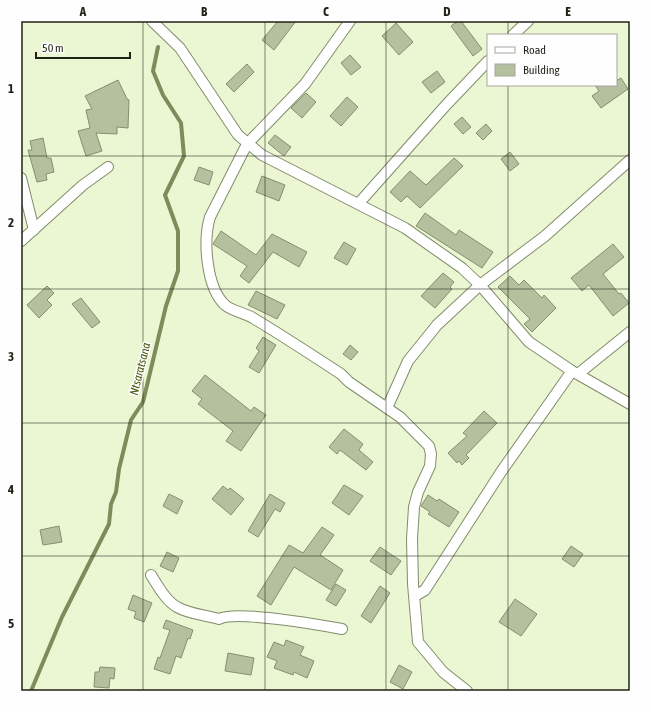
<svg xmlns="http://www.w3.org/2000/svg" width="651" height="712" viewBox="0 0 651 712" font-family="'Asap Condensed',sans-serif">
	<rect width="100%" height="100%" fill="#ebf7d3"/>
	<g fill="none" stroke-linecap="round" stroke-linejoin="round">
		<!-- stream -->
		<path stroke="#7e8c5c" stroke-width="4" d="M31 691 62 617 109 524 111 504 116 492 119 469 131 420 143 402 166 306 178 271V231L165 195 184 156 181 123 163 95 153 71 158 47"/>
	</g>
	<!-- building -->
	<g fill="#b5c09e" stroke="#858f6f">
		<path d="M278 21H296L274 50 262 40Z"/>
		<path d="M458 21H461L482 49 473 56 451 26Z"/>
		<path d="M396 23 413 42 399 55 382 36Z"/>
		<path d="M350 55 361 67 351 75 341 63Z"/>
		<path d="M247 64 254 72 234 92 226 84Z"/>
		<path d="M437 71 445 82 431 93 422 82Z"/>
		<path d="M621 78 628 89 601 108 592 96 599 91 595 85H616V81Z"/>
		<path d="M118 80 127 99 129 100 128 128 117 127V134L96 133 102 151 86 156 78 131 90 128 86 110 92 109 85 96Z"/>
		<path d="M306 93 316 102 302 118 291 108Z"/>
		<path d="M347 97 358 107 341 126 330 116Z"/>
		<path d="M462 117 471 127 463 134 454 124Z"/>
		<path d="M486 124 492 131 483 140 476 133Z"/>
		<path d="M275 135 291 147 284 156 268 143Z"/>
		<path d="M43 138 47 158H51L54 172 46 174 47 180 37 182 28 150H32L30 141Z"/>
		<path d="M510 152 519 164 510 171 501 159Z"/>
		<path d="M454 158 463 166 420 208 407 196 401 202 390 192 410 171 426 185Z"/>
		<path d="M199 167 213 172 209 185 194 180Z"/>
		<path d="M262 176 285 185 279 201 256 192Z"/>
		<path d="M425 213 456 235 459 230 493 252 482 268 416 226Z"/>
		<path d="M221 231 256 255 272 234 307 252 299 267 273 252 249 283 240 276 247 266 213 244Z"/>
		<path d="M344 242 356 249 347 265 334 258Z"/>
		<path d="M613 244 624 257 603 274 619 294 621 293 629 303 613 316 589 285 582 291 571 278Z"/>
		<path d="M443 273 454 282 450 287 452 289 435 308 421 296Z"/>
		<path d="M510 276 519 285 524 280 542 298 544 295 556 308 532 332 524 324 530 319 498 287Z"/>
		<path d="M47 286 54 293 47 300 52 305 39 318 27 305Z"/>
		<path d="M256 291 285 305 277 319 248 305Z"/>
		<path d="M81 298 100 322 92 328 72 304Z"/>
		<path d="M263 337 276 345 259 373 249 367 259 351 256 348Z"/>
		<path d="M350 345 358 352 351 360 343 354Z"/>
		<path d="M205 375 251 411 254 407 266 415 241 451 226 441 233 431 198 404 202 399 192 391Z"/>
		<path d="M484 411 497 423 466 455 469 458 462 465 459 461 457 463 448 453 467 436 463 433Z"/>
		<path d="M344 429 363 444 359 450 373 462 366 470 340 450 337 454 329 447Z"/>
		<path d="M344 485 363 496 349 515 332 503Z"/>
		<path d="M223 486 228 490 230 488 244 499 231 515 212 499Z"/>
		<path d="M169 494 183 501 177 514 163 506Z"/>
		<path d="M270 494 285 503 280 512 275 509 258 537 248 531Z"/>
		<path d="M428 495 437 501 439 499 459 512 449 527 428 514 430 512 421 506Z"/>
		<path d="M59 526 62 542 43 545 40 530Z"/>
		<path d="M322 527 334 535 320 555 343 570 331 590 294 567 271 605 257 596 289 545 303 553Z"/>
		<path d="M571 546 583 554 574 567 562 559Z"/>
		<path d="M380 547 401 561 391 575 370 561Z"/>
		<path d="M167 552 179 558 173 572 160 566Z"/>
		<path d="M336 584 346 590 336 606 326 600Z"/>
		<path d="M380 586 390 593 371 623 361 616Z"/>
		<path d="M133 595 152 603 144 622 134 618 136 612 128 609Z"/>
		<path d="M515 599 537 614 521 636 499 622Z"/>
		<path d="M166 620 193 630 190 639 188 638 181 658 176 656 170 674 154 669 158 657 160 658 170 630 163 628Z"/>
		<path d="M286 640 304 647 300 655 314 661 307 678 294 672 293 675 274 668 277 661 267 657 274 642 284 646Z"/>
		<path d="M228 653 254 658 251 675 225 671Z"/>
		<path d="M399 665 412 672 403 689 390 682Z"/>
		<path d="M100 667 115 668 114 679 110 678 109 688 94 687 95 672H99Z"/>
	</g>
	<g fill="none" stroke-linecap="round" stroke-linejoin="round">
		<defs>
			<g id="minor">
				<path d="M152 21 180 48 238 135 262 155 405 228 462 268 480 285 529 342 572 371 630 404"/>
				<path d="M350 21 305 84 247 144 210 217C203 240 206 287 225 305 232 311 245 313 253 318 283 336 312 355 341 374L349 382 400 417 429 446 431 454 430 466 418 492 414 507 412 539 413 584 418 642 443 672 467 691"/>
				<path d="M513 35 528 21"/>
				<path d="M21 178 34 230"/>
				<path d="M359 203 447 104 488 61"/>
				<path d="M21 241 83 185 108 167"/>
				<path d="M578 374 630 332"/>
				<path d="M387 408 408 361 437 325 480 285 545 236 630 160"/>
				<path d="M151 575C158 586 166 601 177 607 189 614 205 615 219 619 235 610 320 625 342 629"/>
				<path d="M415 596 425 590 501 472 572 371"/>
			</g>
		</defs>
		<!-- minor casing -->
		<use href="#minor" stroke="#828c6c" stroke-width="12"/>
		<!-- minor -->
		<use href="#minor" stroke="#fff" stroke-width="10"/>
	</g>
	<!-- grid -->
	<path fill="none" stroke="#1f2316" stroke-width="1" stroke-opacity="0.55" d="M143 21V691M265 21V691M386 21V691M508 21V35M508 85V691M21 156H630M21 289H630M21 423H630M21 556H630"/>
	<g text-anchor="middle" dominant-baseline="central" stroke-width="3" stroke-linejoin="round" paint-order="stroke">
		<!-- water labels -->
		<g font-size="12" font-style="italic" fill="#485811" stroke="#fefefe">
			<text transform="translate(140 369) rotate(-76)">Ntsaratsana</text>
		</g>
	</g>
	<!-- border -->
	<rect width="651" height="712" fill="none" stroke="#fefefe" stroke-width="44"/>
	<!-- legend -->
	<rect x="487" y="34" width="130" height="52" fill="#fefefe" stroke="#a5a6a1"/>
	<rect x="495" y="47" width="20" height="6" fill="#ffffff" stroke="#a5a6a1"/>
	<text x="523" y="54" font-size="12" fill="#1f2316">Road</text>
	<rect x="495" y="64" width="20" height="12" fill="#b5c09e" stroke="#a5a6a1"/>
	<text x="523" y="74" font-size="12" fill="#1f2316">Building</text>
	<!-- scale -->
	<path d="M36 52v6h94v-6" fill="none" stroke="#1f2316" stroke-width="2"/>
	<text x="42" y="52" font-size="12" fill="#1f2316" stroke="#fefefe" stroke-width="3" paint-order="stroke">50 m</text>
	<rect x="22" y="22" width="607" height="668" fill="none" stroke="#1f2316" stroke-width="1.5"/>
	<g font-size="13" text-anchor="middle" font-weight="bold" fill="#1f2316">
		<text x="83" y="16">A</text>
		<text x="204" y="16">B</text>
		<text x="326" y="16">C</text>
		<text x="447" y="16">D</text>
		<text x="568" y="16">E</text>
		<text x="11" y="93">1</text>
		<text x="11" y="227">2</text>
		<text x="11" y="361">3</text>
		<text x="11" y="494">4</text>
		<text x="11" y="628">5</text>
	</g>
</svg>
